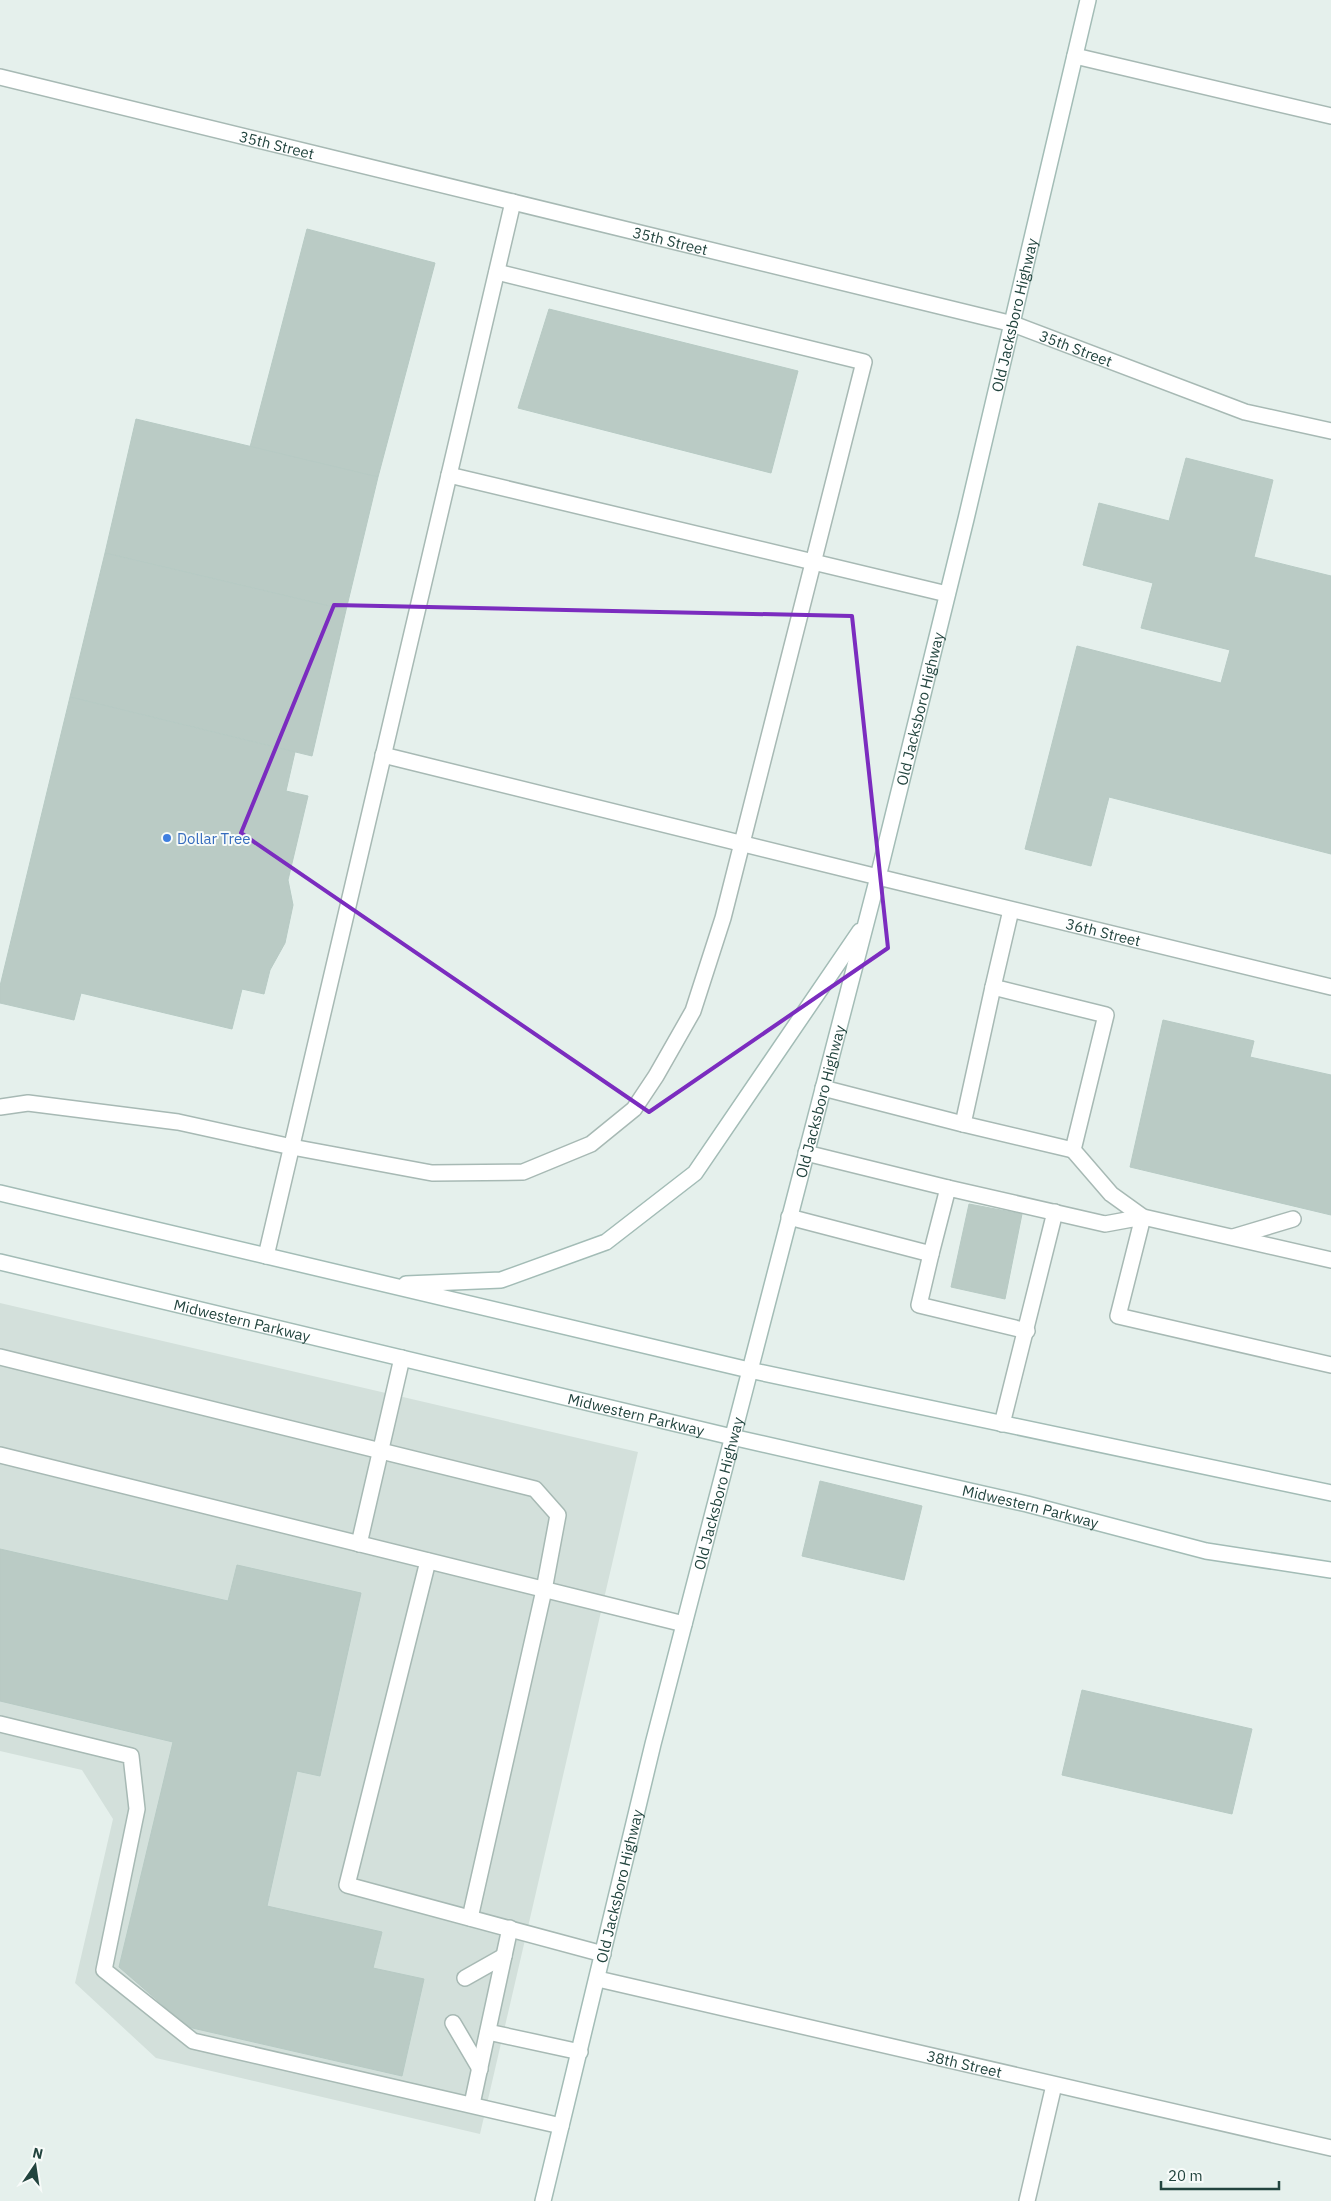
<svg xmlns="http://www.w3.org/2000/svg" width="1331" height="2201" viewBox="0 0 1331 2201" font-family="'IBM Plex Sans',sans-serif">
	<rect width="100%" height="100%" fill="#e5f0ec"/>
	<!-- built -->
	<path fill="#d3e0db" d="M0 1303 638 1452 480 2134 156 2058 75 1983 113 1819 82 1770 0 1751Z"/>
	<!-- building -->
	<g fill="#bacbc5" stroke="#b7cac4">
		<path d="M307 229 435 263 378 477 250 447Z"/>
		<path d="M549 309 798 371 771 473 518 408Z"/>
		<path d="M136 419 378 477 346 610 105 553Z"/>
		<path d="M1186 458 1273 480 1254 557 1331 576V854L1109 797 1091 866 1025 849 1077 646 1221 683 1230 650 1141 628 1153 583 1083 565 1099 503 1169 521Z"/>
		<path d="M105 553 346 610 312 756 70 697Z"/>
		<path d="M70 697 295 752 286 791 308 796 288 880 293 905 285 943 270 970 264 994 242 989 232 1029 81 993 74 1020 0 1003V986Z"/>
		<path d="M1163 1020 1254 1041 1250 1057 1331 1075V1215L1130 1167Z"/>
		<path d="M969 1204 1022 1214 1005 1299 951 1287Z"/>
		<path d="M820 1481 922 1506 904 1580 802 1556Z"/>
		<path d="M0 1549 228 1601 237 1565 361 1593 320 1776 297 1771 267 1906 382 1932 373 1968 424 1979 402 2076 188 2027 119 1967 173 1742 0 1701Z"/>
		<path d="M1082 1690 1252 1729 1232 1814 1062 1775Z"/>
	</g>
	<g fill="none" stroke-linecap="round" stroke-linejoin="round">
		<defs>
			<g id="lane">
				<path d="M1075 56 1331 116"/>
				<path d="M449 475 947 594"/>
				<path d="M383 755 878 877"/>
				<path d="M1011 910 993 987 1106 1015 1073 1150 1111 1194 1143 1217 1331 1260"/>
				<path d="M993 987 963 1124 1073 1150"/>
				<path d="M823 1088 963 1124"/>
				<path d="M0 1107 28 1103 178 1122 292 1147 432 1173 523 1172 591 1144 634 1109 656 1076 693 1011 723 918 864 362 497 272"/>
				<path d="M806 1153 948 1188"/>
				<path d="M789 1217 931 1254 948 1188 1105 1224 1143 1217 1118 1316 1331 1365"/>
				<path d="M1233 1237 1293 1219"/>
				<path d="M931 1254 919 1305 1027 1331"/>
				<path d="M266 1256 513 202"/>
				<path d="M0 1357 535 1489 558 1515 544 1590 470 1918"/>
				<path d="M1002 1424 1055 1212"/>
				<path d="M0 1455 684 1624"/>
				<path d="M359 1544 402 1358"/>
				<path d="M428 1561 347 1885 603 1954"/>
				<path d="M0 1724 131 1756 137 1809 104 1970 193 2041 561 2126"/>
				<path d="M465 1978 504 1956"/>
				<path d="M453 2023 480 2069"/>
				<path d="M488 2032 580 2052"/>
				<path d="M472 2104 510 1928"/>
				<path d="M1027 2201 1054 2085"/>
			</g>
			<g id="street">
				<path id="s1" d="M0 77 1013 324 1245 412 1331 431"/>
				<path id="s2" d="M878 877 1331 987"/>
				<path id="s3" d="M598 1979 1331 2148"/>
			</g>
			<g id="secondary">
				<path d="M0 1193 749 1370 1331 1493"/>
				<path id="s4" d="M0 1262 732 1437 1027 1504 1206 1551 1331 1570"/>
				<path d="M406 1284 501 1280 606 1242 695 1173 860 931"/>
				<path id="s5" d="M543 2201 653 1744 878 877 966 519 1088 0"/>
			</g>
		</defs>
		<!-- lane casing -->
		<use href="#lane" stroke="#a7b9b4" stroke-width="18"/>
		<!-- street casing -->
		<use href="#street" stroke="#a7b9b4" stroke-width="18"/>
		<!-- secondary casing -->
		<use href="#secondary" stroke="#a3bcb6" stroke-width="18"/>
		<!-- lane -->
		<use href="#lane" stroke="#fff" stroke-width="15"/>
		<!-- street -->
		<use href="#street" stroke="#fff" stroke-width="15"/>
		<!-- secondary -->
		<use href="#secondary" stroke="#fff" stroke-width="15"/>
	</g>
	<!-- marked area -->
	<path fill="none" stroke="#7b2cbf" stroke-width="4" stroke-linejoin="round" d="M334 605 852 616 888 948 649 1112 241 833Z"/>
	<!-- markers -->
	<circle fill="#3f7fe0" stroke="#f7fbf9" stroke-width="2" cx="167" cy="838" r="5"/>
	<g text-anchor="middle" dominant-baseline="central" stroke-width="4" stroke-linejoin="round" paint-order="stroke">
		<!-- street labels -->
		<g font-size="15" fill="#22443e" stroke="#f7fbf9">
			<text stroke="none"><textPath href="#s1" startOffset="285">35th Street</textPath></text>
			<text stroke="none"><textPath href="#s1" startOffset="690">35th Street</textPath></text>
			<text stroke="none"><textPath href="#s5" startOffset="1944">Old Jacksboro Highway</textPath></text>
			<text stroke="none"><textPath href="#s1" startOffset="1110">35th Street</textPath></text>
			<text stroke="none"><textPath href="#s5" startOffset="1539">Old Jacksboro Highway</textPath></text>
			<text stroke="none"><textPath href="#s2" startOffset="232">36th Street</textPath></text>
			<text stroke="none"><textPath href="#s5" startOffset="1134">Old Jacksboro Highway</textPath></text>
			<text stroke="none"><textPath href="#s4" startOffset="249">Midwestern Parkway</textPath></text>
			<text stroke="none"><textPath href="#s4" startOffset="654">Midwestern Parkway</textPath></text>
			<text stroke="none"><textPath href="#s5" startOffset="729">Old Jacksboro Highway</textPath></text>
			<text stroke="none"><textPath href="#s4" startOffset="1059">Midwestern Parkway</textPath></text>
			<text stroke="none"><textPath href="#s5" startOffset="324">Old Jacksboro Highway</textPath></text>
			<text stroke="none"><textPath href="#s3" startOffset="376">38th Street</textPath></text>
		</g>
		<!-- shop labels -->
		<g font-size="15" fill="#366cbe" stroke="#f7fbf9" text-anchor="start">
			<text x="177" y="838">Dollar Tree</text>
		</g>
	</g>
	<!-- north arrow -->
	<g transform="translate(35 2166) rotate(13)" stroke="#f7fbf9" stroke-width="4" paint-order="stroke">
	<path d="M0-4L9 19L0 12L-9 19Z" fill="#22443e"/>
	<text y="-8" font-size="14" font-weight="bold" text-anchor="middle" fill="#22443e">N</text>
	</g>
	<!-- scale -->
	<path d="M1161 2181v8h118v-8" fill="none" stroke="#22443e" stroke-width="2.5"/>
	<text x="1168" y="2181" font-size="15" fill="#22443e" stroke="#f7fbf9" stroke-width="4" paint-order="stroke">20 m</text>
</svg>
